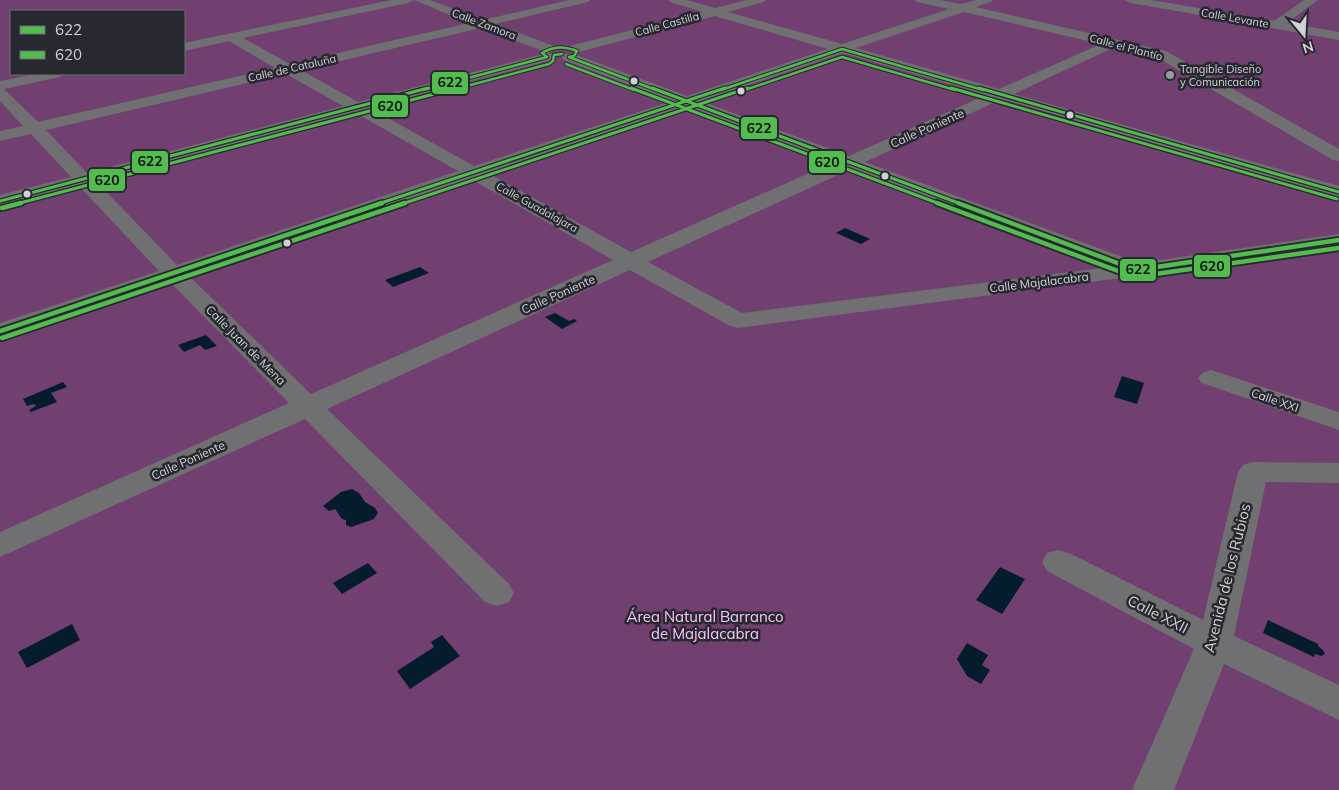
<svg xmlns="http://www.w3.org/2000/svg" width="1339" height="790" viewBox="0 0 1339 790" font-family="Mulish,sans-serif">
	<rect width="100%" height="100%" fill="#343438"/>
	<!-- green -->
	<path fill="#713f70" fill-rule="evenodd" d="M0 0H1339V790H0ZM11 11H184V74H11Z"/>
	<!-- water -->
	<g fill="#051c2c">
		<path d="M845 228 870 239 861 244 836 233Z"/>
		<path d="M420 267 429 273 393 287 385 280Z"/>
		<path d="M555 313 569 321 574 319 577 321 562 329 545 317Z"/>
		<path d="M206 335 217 346 205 350 200 345 184 352 178 345Z"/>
		<path d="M1122 376 1144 383 1137 404 1114 397Z"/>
		<path d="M63 382 67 387 51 393 57 402 31 412 29 410 36 406 34 404 27 406 23 399Z"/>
		<path d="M352 489 359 493 365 502 375 508 378 513 374 519 351 527 346 525V520L342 519 335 509 329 511 323 506 341 492Z"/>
		<path d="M368 563 377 573 342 594 333 583Z"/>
		<path d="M1000 567 1025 579 1002 614 976 600Z"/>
		<path d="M1268 620 1318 644V646L1323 650 1325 654 1321 656 1315 654 1314 657 1263 633Z"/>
		<path d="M72 624 80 640 27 668 18 652Z"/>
		<path d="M442 635 460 656 410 689 397 671 434 647 431 642Z"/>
		<path d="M967 643 988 655 982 665 990 670 981 684 967 676 957 659Z"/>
	</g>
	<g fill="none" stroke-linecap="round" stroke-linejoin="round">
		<!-- street -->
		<g fill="#707072" fill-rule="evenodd">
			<path d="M391 0H430L483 20 569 0H590L588 2 495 24 554 46 556 49 549 53 481 28 301 70 358 102 547 53 552 54 554 57 552 60 370 108 474 166 672 101 564 60 562 57 564 54H574L687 96 828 49 715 16 575 53 568 49 570 46 702 12 670 2 668 0H687L715 8 747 0H766L764 2 728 12 842 44 949 9 917 2 915 0H939L962 4 976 0H993L991 2 976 7 1166 51 1339 149V161L1333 160 1156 57 1115 47 1014 94 1339 186V198L1002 99 865 162 1139 263 1339 234V246L1136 276 738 328 730 326 630 270 327 409 509 584 514 593 509 602 497 606 485 602 305 419 0 557V532L289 403 169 281 0 338V323L159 271 79 186 0 207V195L71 177 31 134 0 141V131L23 126 0 101V81L35 74H62L60 77 4 89 38 122 275 68 229 41 184 51V43ZM414 0 469 23 290 64 243 38 408 3ZM964 12 1101 44 999 89 856 48ZM843 53 986 95 849 156 701 101ZM286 74 343 106 87 173 46 130ZM686 106 834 162 631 252 488 173ZM354 112 458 171 177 265 96 181ZM851 169 1110 267 742 313 648 262ZM471 179 613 260 311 394 188 275Z"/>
			<path d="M1125 0H1151L1274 21 1304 0H1318L1287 23 1339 32V40L1131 3Z"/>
			<path d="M1211 370 1339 412V430L1202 383 1198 378 1202 373Z"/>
			<path d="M1253 462 1339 463V483L1266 482 1234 636 1339 685V720L1224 664 1174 790H1132L1194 649 1047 571 1042 562 1047 553 1058 550 1069 553 1203 620 1238 472 1243 465Z"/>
		</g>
		<defs>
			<g id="bus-1-far2">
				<path d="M569 57 656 90"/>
				<path d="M423 90 547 57 542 53C554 46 564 46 577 51L574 56 569 57"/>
				<path d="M721 90 842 49 983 90"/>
			</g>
			<g id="bus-1-far1">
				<path d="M652 88 961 204"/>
				<path d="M979 88 1339 192"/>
				<path d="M0 201 428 88"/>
				<path d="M378 204 725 88"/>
			</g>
			<g id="bus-1">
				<path d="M958 203 1136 270 1339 240"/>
				<path d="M0 331 382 203"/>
			</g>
			<g id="bus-2-far2">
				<path d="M566 64 634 90"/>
				<path d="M452 90 549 64 553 61 554 55 562 54"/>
				<path d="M745 90 842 57 955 90"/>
			</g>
			<g id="bus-2-far1">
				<path d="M631 88 940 204"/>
				<path d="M951 88 1337 199"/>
				<path d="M16 204 457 88"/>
				<path d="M402 204 748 88"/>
			</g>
			<g id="bus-2">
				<path d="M937 203 1134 277 1339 248"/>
				<path d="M2 208 21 203"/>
				<path d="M2 338 405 203"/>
			</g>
		</defs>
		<!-- bus-1-far2 casing -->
		<use href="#bus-1-far2" stroke="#282830" stroke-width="4.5"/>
		<!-- bus-1-far1 casing -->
		<use href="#bus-1-far1" stroke="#282830" stroke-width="5.5"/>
		<!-- bus-1 casing -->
		<use href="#bus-1" stroke="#282830" stroke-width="8"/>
		<!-- bus-2-far2 casing -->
		<use href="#bus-2-far2" stroke="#282830" stroke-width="4.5"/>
		<!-- bus-2-far1 casing -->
		<use href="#bus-2-far1" stroke="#282830" stroke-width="5.5"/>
		<!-- bus-2 casing -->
		<use href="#bus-2" stroke="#282830" stroke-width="8"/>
		<!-- bus-1-far2 -->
		<use href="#bus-1-far2" stroke="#52bc4e" stroke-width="2.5"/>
		<!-- bus-1-far1 -->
		<use href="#bus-1-far1" stroke="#52bc4e" stroke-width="3"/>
		<!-- bus-1 -->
		<use href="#bus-1" stroke="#52bc4e" stroke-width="4.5"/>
		<!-- bus-2-far2 -->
		<use href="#bus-2-far2" stroke="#52bc4e" stroke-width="2.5"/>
		<!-- bus-2-far1 -->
		<use href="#bus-2-far1" stroke="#52bc4e" stroke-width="3"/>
		<!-- bus-2 -->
		<use href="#bus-2" stroke="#52bc4e" stroke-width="4.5"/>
	</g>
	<!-- markers -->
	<circle fill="#9a9a9f" stroke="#282830" stroke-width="2" cx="1170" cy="75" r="5"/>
	<g fill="#d1d1d6" stroke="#282830" stroke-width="2">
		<circle cx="634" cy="81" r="4.5"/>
		<circle cx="741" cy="91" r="4.5"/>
		<circle cx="1070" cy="115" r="4.5"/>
		<circle cx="885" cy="176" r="4.5"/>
		<circle cx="27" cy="194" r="4.5"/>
		<circle cx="287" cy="243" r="4.5"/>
	</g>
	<g text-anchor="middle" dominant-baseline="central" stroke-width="5" stroke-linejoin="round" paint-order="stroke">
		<!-- far-street labels -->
		<g font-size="11" fill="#d1d1d6" stroke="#282830">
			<text transform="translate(1235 18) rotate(10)">Calle Levante</text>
			<text transform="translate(484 24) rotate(21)">Calle Zamora</text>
			<text transform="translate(667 24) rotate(-15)">Calle Castilla</text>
			<text transform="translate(1126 47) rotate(15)">Calle el Plantío</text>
			<text transform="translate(292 68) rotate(-13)">Calle de Cataluña</text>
			<text transform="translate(537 207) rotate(29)">Calle Guadalajara</text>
		</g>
		<!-- far-poi labels -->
		<g font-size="11" fill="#d1d1d6" stroke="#282830" text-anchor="start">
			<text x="1180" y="69">Tangible Diseño<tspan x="1180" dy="13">y Comunicación</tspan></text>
		</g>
		<!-- street labels -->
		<g font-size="12" fill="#d1d1d6" stroke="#282830">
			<text transform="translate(927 128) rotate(-24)">Calle Poniente</text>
			<text transform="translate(1039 282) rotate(-7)">Calle Majalacabra</text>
			<text transform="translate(558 294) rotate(-24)">Calle Poniente</text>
			<text transform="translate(246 345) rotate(45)">Calle Juan de Mena</text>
			<text transform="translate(1275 400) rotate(19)">Calle XXI</text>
			<text transform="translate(188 460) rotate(-24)">Calle Poniente</text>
		</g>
		<!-- near-street labels -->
		<g font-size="15" fill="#d1d1d6" stroke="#282830">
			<text transform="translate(1227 578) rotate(-76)">Avenida de los Rubios</text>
			<text transform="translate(1158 614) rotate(27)">Calle XXII</text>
		</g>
		<!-- near-park labels -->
		<g font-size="15" fill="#fbc5f9" stroke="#282830">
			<text x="705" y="616">Área Natural Barranco<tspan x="705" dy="17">de Majalacabra</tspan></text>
		</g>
	</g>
	<g stroke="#282830" stroke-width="2">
		<rect x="431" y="71" width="38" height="24" rx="5" fill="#52bc4e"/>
		<rect x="371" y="94" width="38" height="24" rx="5" fill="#52bc4e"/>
		<rect x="740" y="116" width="38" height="24" rx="5" fill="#52bc4e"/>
		<rect x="131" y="150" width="38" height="24" rx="5" fill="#52bc4e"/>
		<rect x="808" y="150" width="38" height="24" rx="5" fill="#52bc4e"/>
		<rect x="88" y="168" width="38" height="24" rx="5" fill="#52bc4e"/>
		<rect x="1193" y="254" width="38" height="24" rx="5" fill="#52bc4e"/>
		<rect x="1119" y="258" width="38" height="24" rx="5" fill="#52bc4e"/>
	</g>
	<g font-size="14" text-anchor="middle" font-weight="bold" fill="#111">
		<text x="450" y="87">622</text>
		<text x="390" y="111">620</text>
		<text x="759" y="133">622</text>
		<text x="150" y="166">622</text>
		<text x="827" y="167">620</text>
		<text x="107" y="185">620</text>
		<text x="1212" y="271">620</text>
		<text x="1138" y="274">622</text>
	</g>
	<!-- legend -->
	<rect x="10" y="10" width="175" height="65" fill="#282830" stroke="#6c6c72"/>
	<rect x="20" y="26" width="25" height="8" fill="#52bc4e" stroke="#6c6c72"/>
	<text x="55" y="35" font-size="15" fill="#d1d1d6">622</text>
	<rect x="20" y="51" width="25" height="8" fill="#52bc4e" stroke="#6c6c72"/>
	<text x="55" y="60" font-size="15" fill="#d1d1d6">620</text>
	<!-- north arrow -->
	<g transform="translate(1304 35) rotate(162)" stroke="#282830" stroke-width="4" paint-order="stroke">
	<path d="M0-4L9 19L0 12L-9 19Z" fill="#d1d1d6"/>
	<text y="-8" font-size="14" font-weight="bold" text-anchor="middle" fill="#d1d1d6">N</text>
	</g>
</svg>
